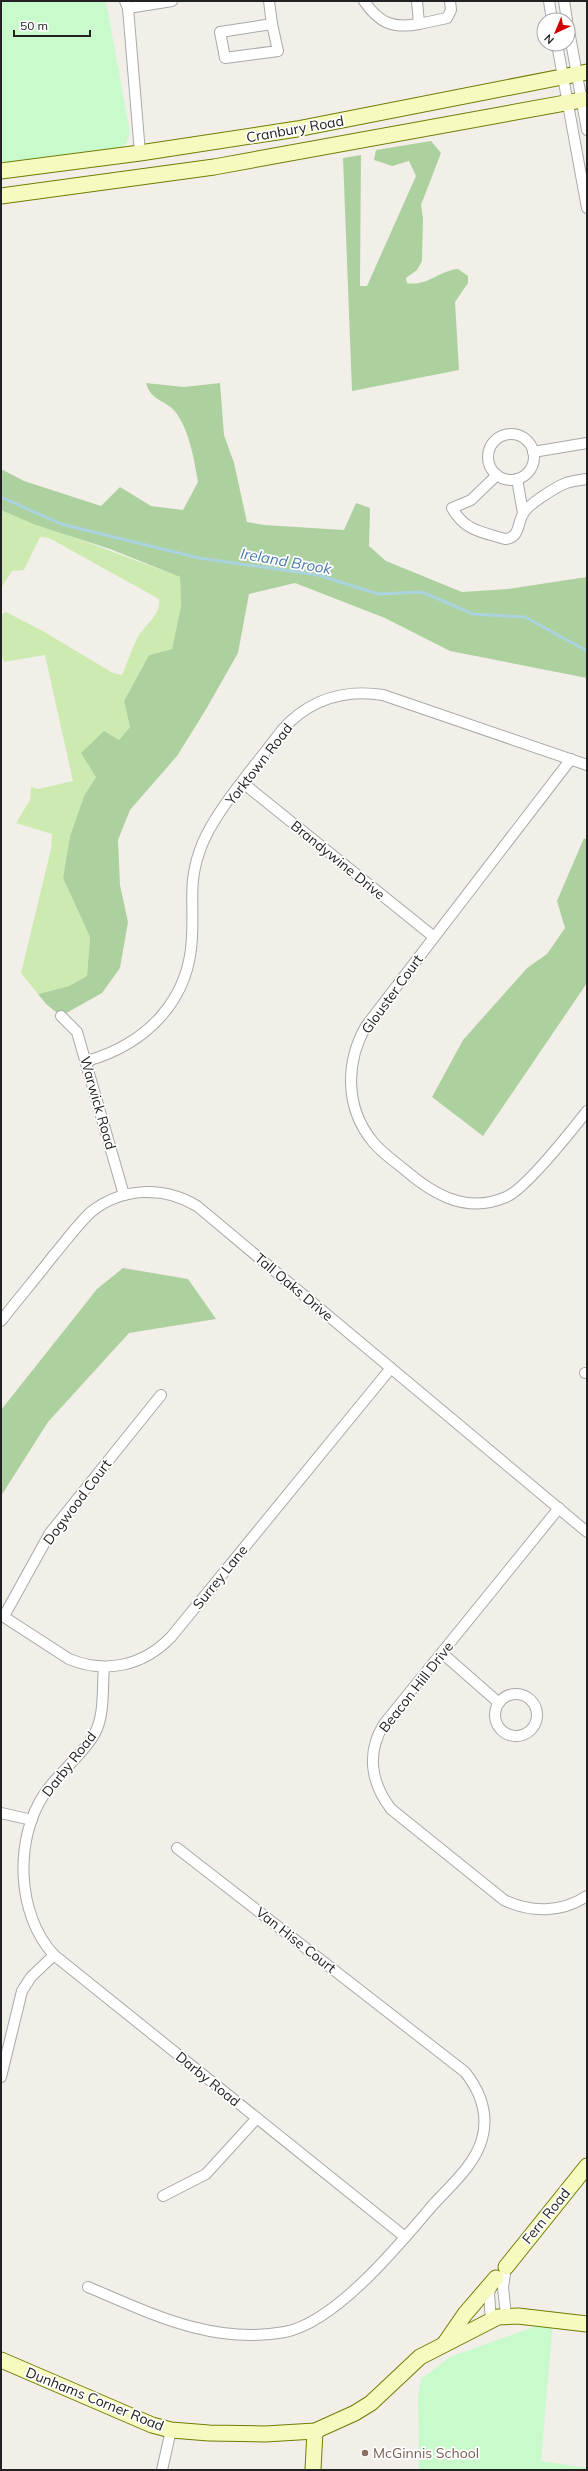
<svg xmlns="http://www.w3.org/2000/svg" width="588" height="2471" viewBox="0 0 588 2471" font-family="Mulish,sans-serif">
	<rect width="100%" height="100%" fill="#f2efe9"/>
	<!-- grass -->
	<path fill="#cdebb0" d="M1 510 180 577 181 606 172 649 149 655 124 701 130 727 119 740 84 796 70 836 63 878 90 937 87 976 69 986 38 994 21 973 51 849 52 834 16 823 30 800 31 787 38 789 73 781 45 655 4 662 1 654V615L6 612 41 630 113 673 122 675C126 666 135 641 139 635 147 623 161 615 159 599L49 538 40 537 24 570 12 571 1 588Z"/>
	<!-- forest -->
	<g fill="#add19e">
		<path d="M431 141 441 153 421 205 423 218 422 261 417 270 406 278 407 283C427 287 440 270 458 269L468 276V283L455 302 459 370 352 391 343 158 361 155 360 286H367L416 176 409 161 392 166 374 160 376 150Z"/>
		<path d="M146 383 184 387 220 383 224 435 234 463 247 522 264 525 344 530 356 503 370 508 369 546 386 561 462 592 508 589 587 577V678L450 651 385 618 295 583 249 594 238 653 205 711 177 756 130 810 118 840 120 885 128 922 120 968 102 993 61 1016 46 1004 38 994 69 986 87 976 90 937 63 878 70 836 84 796 96 777 81 753 104 731 119 740 130 727 124 701 149 655 172 649 181 606 180 577 110 549 36 525 1 510V469L24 481 101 506 120 487 151 506 183 510 198 482C194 460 190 433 177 414 168 400 151 402 146 383Z"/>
		<path d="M584 838 587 840V983L483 1136 432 1097 463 1040 527 968 547 954 565 928 557 901Z"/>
		<path d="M123 1268 188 1279 216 1319 129 1333 48 1422 1 1496V1410L97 1289Z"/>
	</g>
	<!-- park -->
	<g fill="#c8facc">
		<path d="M1 1H106L130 133 126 144 115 151 1 166Z"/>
		<path d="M553 2320 541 2461 587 2468V2470H419L418 2397 421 2379 450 2357Z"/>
	</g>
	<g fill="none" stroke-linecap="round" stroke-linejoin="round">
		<!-- stream -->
		<path stroke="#aad3df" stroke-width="3" d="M1 497 61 524 199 558 318 575 378 594 422 592 473 614 525 617 587 651"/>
		<defs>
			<g id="street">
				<path d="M125 1 128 8 140 153"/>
				<path d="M269 1 272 24"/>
				<path d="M364 1C379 23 393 29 419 24"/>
				<path d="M417 1 419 24 447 18 451 10 450 1"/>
				<path d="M549 1 552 20"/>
				<path d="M564 1 567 20"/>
				<path d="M128 8 172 1"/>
				<path d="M272 24 278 51 225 58 220 32Z"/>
				<path d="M568 25 587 130"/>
				<path d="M557 44 587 208"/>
				<circle cx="511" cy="457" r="23"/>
				<path d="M533 452 587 443"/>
				<path d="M497 475 471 500 452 508C465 531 482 532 505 539 520 538 517 524 523 514 527 505 556 487 566 483 572 481 580 480 587 479"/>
				<path d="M517 479 523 513"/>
				<path d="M571 759 366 1026C345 1063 345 1108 373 1142 382 1153 394 1161 405 1170 434 1195 467 1214 506 1197 526 1189 572 1130 587 1111"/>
				<path d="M243 783 434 937"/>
				<path d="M61 1016 77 1032 124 1195"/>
				<path d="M87 1061C146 1044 190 1001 192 936 194 903 188 883 200 850 213 812 258 763 282 730 309 700 344 689 383 695L587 765"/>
				<path d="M1 1321C18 1299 36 1278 53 1256 65 1242 77 1225 91 1212 122 1187 164 1186 197 1206L587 1532"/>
				<path d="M585 1373H587"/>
				<path d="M559 1508 384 1724C366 1753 371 1783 391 1809L504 1900C531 1913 561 1913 587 1896"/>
				<path d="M1 1615 69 1659C106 1674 143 1666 171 1637L391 1368"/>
				<path d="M4 1616 50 1533 161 1395"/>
				<path d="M442 1653 499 1703"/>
				<path d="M104 1667C102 1687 105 1714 95 1733 84 1754 59 1772 45 1793 14 1838 16 1914 54 1955L405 2237"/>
				<circle cx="516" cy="1715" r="21"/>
				<path d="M1 1813 32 1820"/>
				<path d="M1 2077 22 1991 31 1977 54 1955"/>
				<path d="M163 2196 206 2174 257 2118"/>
				<path d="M506 2267 503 2287 506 2316"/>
				<path d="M88 2287C152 2314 213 2345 285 2332 336 2322 399 2245 432 2206 450 2186 475 2165 482 2139 489 2114 480 2091 465 2072L177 1848"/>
				<path d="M491 2321 489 2293 493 2284"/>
				<path d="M162 2470 171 2430"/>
			</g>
			<g id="secondary">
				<path d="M1 171 140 153 297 129 587 72"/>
				<path d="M1 196 214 167 587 99"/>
				<path d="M506 2267 587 2166"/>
				<path d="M445 2343 465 2314 496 2278"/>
				<path d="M1 2360 152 2425 171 2430 209 2433 265 2434 315 2431 355 2413 371 2403 420 2357 498 2317 518 2316 587 2324"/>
				<path d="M313 2470 315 2431"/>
			</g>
		</defs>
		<!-- street casing -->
		<use href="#street" stroke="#a9a9a9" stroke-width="12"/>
		<!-- secondary casing -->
		<use href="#secondary" stroke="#707d05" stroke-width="17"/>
		<!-- street -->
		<use href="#street" stroke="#fff" stroke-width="10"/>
		<!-- secondary -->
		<use href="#secondary" stroke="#f7fabf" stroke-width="15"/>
	</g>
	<!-- markers -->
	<circle fill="#8d6e63" stroke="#fff" stroke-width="1.5" cx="365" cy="2453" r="4"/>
	<g text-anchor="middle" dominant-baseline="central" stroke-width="3.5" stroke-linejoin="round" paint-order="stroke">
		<!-- street labels -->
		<g font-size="14" fill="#222" stroke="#fff">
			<text transform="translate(295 129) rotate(-10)">Cranbury Road</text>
			<text transform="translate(259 764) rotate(-52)">Yorktown Road</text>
			<text transform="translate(338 860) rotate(39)">Brandywine Drive</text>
			<text transform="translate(392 994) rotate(-54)">Glouster Court</text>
			<text transform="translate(98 1103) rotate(74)">Warwick Road</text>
			<text transform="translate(294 1287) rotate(40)">Tall Oaks Drive</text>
			<text transform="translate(77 1502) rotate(-53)">Dogwood Court</text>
			<text transform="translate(220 1577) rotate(-51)">Surrey Lane</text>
			<text transform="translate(416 1687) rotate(-52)">Beacon Hill Drive</text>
			<text transform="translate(69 1764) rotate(-52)">Darby Road</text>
			<text transform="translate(296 1940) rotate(38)">Van Hise Court</text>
			<text transform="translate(208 2079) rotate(39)">Darby Road</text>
			<text transform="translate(546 2216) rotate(-51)">Fern Road</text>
			<text transform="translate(95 2399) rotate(22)">Dunhams Corner Road</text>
		</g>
		<!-- education labels -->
		<g font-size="14" fill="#785e54" stroke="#fff" text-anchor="start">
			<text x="373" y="2453">McGinnis School</text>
		</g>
		<!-- water labels -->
		<g font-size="15" font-style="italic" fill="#4a7aab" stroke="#fff">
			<text transform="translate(286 561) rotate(10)">Ireland Brook</text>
		</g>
	</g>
	<!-- border -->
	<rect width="588" height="2471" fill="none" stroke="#222222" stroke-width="4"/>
	<!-- north arrow -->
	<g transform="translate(556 32) rotate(224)"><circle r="19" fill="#ffffff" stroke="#a7a7a7"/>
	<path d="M0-3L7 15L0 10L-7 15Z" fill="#d40000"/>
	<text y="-6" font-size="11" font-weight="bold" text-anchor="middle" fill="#222222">N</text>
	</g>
	<!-- scale -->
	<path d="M14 30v6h76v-6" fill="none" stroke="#222222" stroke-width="2"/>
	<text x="20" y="30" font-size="12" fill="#222222" stroke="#ffffff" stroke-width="3" paint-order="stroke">50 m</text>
</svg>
